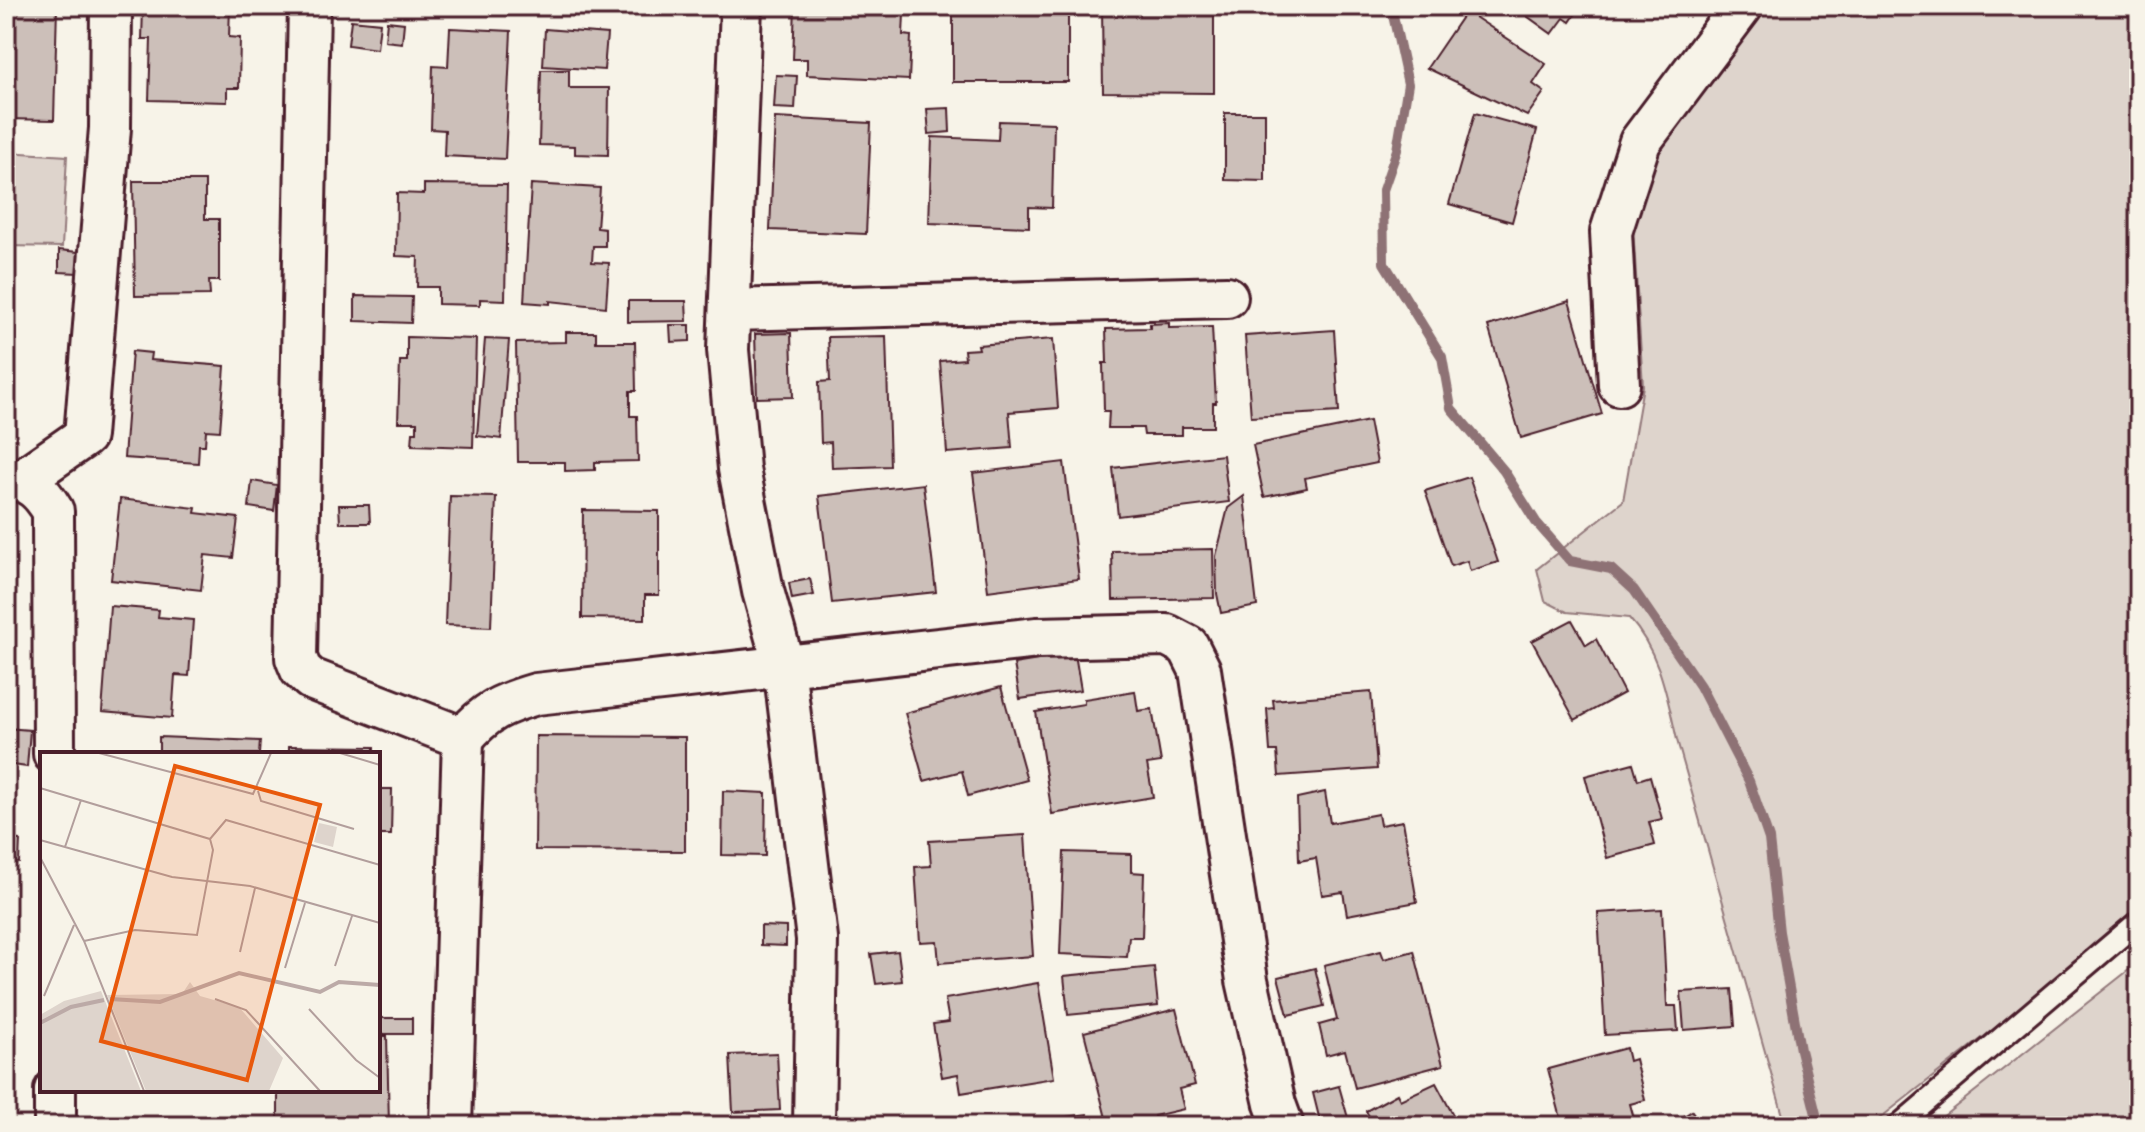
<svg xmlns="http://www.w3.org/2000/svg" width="2145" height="1132" viewBox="0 0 2145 1132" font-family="'Balsamiq Sans',sans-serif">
	<rect width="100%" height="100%" fill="#f7f3e8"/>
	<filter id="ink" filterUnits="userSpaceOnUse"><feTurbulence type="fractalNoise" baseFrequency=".0125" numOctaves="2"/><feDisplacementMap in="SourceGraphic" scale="16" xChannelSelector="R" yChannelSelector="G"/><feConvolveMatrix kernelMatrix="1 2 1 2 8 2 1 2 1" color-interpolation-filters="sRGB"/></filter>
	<g filter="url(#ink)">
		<!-- green -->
		<g fill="#ded4cc" stroke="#947a7c" stroke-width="2">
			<path d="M1758 6H2139V915L1870 1126H1786L1677 740C1667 697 1660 652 1629 618L1567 612 1545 601 1537 569 1623 501 1643 386 1631 195Z"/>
			<path d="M6 152 67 156 62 247 6 246Z"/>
			<path d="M2139 962V1126H1931Z"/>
		</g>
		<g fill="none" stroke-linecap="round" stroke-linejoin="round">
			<!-- stream -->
			<path stroke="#8e7275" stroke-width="10" d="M1391 6 1408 84 1397 150 1383 190 1384 263 1442 357 1451 408 1504 471 1536 522 1570 561 1611 569 1634 590 1700 686 1749 781 1769 839 1779 932 1800 1050 1819 1126"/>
		</g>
		<!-- building -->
		<g fill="#ccbfb9" stroke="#4a1f2b" stroke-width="2">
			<path d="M6 6H57L54 120 6 119Z"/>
			<path d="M152 6H230L229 37 240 38 239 88H227V102L149 100 151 39H142L143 9H152Z"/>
			<path d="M243 6H276L275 15 242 13Z"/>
			<path d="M795 6H882V13L904 14 903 35 911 36 909 80 807 75V59H793Z"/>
			<path d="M1012 6H1068V82H953V12L1012 11Z"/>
			<path d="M1102 6H1214V93L1103 92Z"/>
			<path d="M1513 6H1581L1570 22 1564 18 1552 34Z"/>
			<path d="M1466 11 1546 64 1533 84 1544 92 1527 116 1427 68Z"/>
			<path d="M351 20 380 23 377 49 348 45Z"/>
			<path d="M387 21 404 23 402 43 385 41Z"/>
			<path d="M450 28 511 31 505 159 444 156 445 130 431 129 433 66 448 67Z"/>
			<path d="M545 29 607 34 604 70 543 66Z"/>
			<path d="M541 70H569V88H609L608 155 575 154V146L539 145Z"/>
			<path d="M776 75 797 76 795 109 774 108Z"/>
			<path d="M949 108 950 132 929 134 927 109Z"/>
			<path d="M1225 113H1265V181L1225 180Z"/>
			<path d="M1475 113 1537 130 1512 222 1449 204Z"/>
			<path d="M775 118 871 123 866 234 770 230Z"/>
			<path d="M999 121 1054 123 1052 208 1029 207V227L929 223 932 137 998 140Z"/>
			<path d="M133 181H205V219H219V281H209L210 295 135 296Z"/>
			<path d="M424 184 507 185 505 300 480 299V305L438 304V287H417L418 257 396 256 397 193 424 194Z"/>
			<path d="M531 184 600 188 597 228 605 229V246H593L592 262 609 263 606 307 550 301V304L524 302Z"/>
			<path d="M59 250 78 252V273L59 272Z"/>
			<path d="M355 296 412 297 411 323 355 321Z"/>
			<path d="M628 301H686L687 321 628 322Z"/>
			<path d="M1569 301 1602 414 1521 438 1488 326Z"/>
			<path d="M1169 323V328L1212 327 1216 403H1213V427H1182V435H1144L1143 428H1108L1109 411H1104L1103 363H1107L1106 329 1150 328V324Z"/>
			<path d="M670 325H690V341L671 342Z"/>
			<path d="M1334 330 1339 412 1251 417 1245 336Z"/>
			<path d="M566 332H596V342H635L636 391H630V416H637L638 461 595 462V470L565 471V462H518L516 343 566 342Z"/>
			<path d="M791 333 793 397 757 398 755 334Z"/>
			<path d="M886 336 890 466 832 468 831 442 821 443 819 382 830 381 828 337Z"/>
			<path d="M407 337 476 339 473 447 412 445 413 432H417V422H398L400 361H407Z"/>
			<path d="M485 339 509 340 501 439 477 436Z"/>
			<path d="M1053 339 1058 408 1009 412 1012 448 947 453 940 361 965 359 964 350 979 349 978 345Z"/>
			<path d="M132 351 151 353 150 360 225 366 220 431 206 430 205 445H199L198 463 124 458Z"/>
			<path d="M1369 421 1377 463 1305 478 1307 488 1264 497 1253 445Z"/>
			<path d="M1223 455 1229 502 1118 516 1113 468Z"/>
			<path d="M1064 462 1079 579 988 591 973 473Z"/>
			<path d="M1469 477 1498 562 1470 571 1467 561 1451 566 1425 491Z"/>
			<path d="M252 481 277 485 274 511 249 507Z"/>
			<path d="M923 484 936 592 832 603 819 496Z"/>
			<path d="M450 496 496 497 491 627 445 625Z"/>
			<path d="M1244 496 1257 606 1221 613 1217 594 1216 556 1228 508Z"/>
			<path d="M120 499 196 508 195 513 238 518 233 558 205 555 201 590 111 580Z"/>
			<path d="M339 505H369L370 523H340Z"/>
			<path d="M583 510 659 511V595H645V619L582 618Z"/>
			<path d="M1213 549 1214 598 1113 600 1112 551Z"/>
			<path d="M810 579 814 595 792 599 789 583Z"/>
			<path d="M110 606 159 610 158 617 193 620 189 676 175 675 172 718 102 712Z"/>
			<path d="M1572 620 1586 645 1596 639 1624 693 1575 720 1532 641Z"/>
			<path d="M1075 654 1081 690 1020 699 1014 664Z"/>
			<path d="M1001 687 1027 780 968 796 962 771 924 781 905 713Z"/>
			<path d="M1135 691 1138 711 1152 709 1161 762 1147 764 1153 797 1052 814 1036 712 1084 704V699Z"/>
			<path d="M1371 692 1377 769 1279 776 1277 751H1270L1267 709 1274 708 1273 700Z"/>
			<path d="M6 728 30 730 27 767 6 764Z"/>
			<path d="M536 736 685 737V851L535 850Z"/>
			<path d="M159 737 260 741 259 754H159Z"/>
			<path d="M289 746 374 747V754H289Z"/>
			<path d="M1633 763 1638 780 1650 776 1662 819 1649 822 1655 845 1607 858 1585 776Z"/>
			<path d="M378 789H392L391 835H378Z"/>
			<path d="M723 791 766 793 765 856 722 855Z"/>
			<path d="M1325 792 1330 823 1378 814 1380 825 1403 821 1417 902 1347 915 1343 892 1322 895 1316 858 1299 861 1297 798Z"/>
			<path d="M1025 835 1033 956 939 963 937 941 920 942 915 867 931 866 929 841Z"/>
			<path d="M6 839 20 840 19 863 6 862Z"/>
			<path d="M1064 852 1131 854V872L1144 873 1142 937H1129L1127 957 1060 954Z"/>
			<path d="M1662 909 1667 1006H1676L1678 1031 1605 1035 1598 913Z"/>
			<path d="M761 926 786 927V946L761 945Z"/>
			<path d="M898 951 902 981 876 984 871 954Z"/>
			<path d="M1381 951 1384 959 1414 951 1443 1065 1355 1088 1345 1050 1326 1055 1319 1025 1337 1020 1324 965Z"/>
			<path d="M1154 967 1158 1006 1068 1015 1064 976Z"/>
			<path d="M1315 968 1324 1006 1288 1015 1278 977Z"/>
			<path d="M1038 983 1054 1078 961 1093 958 1074 942 1077 933 1024 949 1022 945 999Z"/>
			<path d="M1732 989 1735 1026 1684 1030 1681 992Z"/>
			<path d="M1176 1009 1195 1085 1179 1089 1184 1109 1154 1116 1155 1122 1140 1126H1130L1129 1123 1108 1126 1084 1032Z"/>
			<rect x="378" y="1018" width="34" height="16"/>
			<path d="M378 1036H387L389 1126H278V1090H378Z"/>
			<path d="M1626 1048 1629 1061 1635 1059 1645 1100 1630 1104 1636 1126H1563L1548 1069Z"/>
			<path d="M777 1053 780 1110 733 1112 730 1055Z"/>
			<path d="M1436 1083 1459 1126H1375L1366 1111 1397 1094 1400 1100Z"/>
			<path d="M1339 1086 1348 1118 1321 1125 1313 1093Z"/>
			<path d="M1692 1111 1702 1126H1669Z"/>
			<path d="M1087 1114 1089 1126H1044L1043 1120Z"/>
		</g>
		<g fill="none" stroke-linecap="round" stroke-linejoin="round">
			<defs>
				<path id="lane" d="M1898 1126 2139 921"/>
				<g id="street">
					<path d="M309 6 296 658 301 670 311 679 463 738 451 1126"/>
					<path d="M741 6 728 350 739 469 763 591 784 666 817 939 814 1126"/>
					<path d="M730 310 1227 297"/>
					<path d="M1619 385 1611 232 1640 142 1742 6"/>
					<path d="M6 478C30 480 41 491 53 511L54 754"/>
					<path d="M23 479 85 436 110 128 111 6"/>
					<path d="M463 738C486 711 502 704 536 694L1037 638 1167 635 1188 646 1200 670 1247 980 1275 1104 1283 1126"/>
					<path d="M55 1090V1126"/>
				</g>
			</defs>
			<!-- lane casing -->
			<use href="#lane" stroke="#4a1f2b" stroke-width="26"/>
			<!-- street casing -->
			<use href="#street" stroke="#4a1f2b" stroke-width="46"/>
			<!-- lane -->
			<use href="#lane" stroke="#f7f3e8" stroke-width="20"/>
			<!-- street -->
			<use href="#street" stroke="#f7f3e8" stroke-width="40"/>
		</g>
	</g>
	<!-- overview -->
	<g transform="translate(40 752)">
		<rect width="340" height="340" fill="#f7f3e8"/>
		<path d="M279 71 297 75 293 95 274 90ZM150 230 160 244 199 255 243 306 229 339H106L67 243 142 242ZM61 239 101 339H0V263L24 249Z" fill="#ded4cc"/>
		<path fill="none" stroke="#bcaaa7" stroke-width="4" d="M70 247 120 250 199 221 280 240 299 230 340 233M0 271 31 255 64 248"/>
		<path fill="none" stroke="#b29e9c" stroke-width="2" d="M59 1 213 42 231 1M300 1 340 13M0 36 170 87 186 68 340 113M218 39 221 49 314 77M0 88 132 125 210 134 340 171M25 95 41 48M0 105 44 189 104 339M44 189 95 178 157 183 173 98 170 87M200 200 215 136M295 214 312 164M245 216 265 151M4 244 34 173M175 247 206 258 280 339M269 257 316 308 340 326"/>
		<path fill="#e8590c" fill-opacity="0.15" stroke="#e8590c" stroke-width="4" d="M135 14 280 53 207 328 61 289Z"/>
		<rect width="340" height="340" fill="none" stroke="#4a1f2b" stroke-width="4"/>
	</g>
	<!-- margin -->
	<rect width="2145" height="1132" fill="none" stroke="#f7f3e8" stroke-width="32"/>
	<rect x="16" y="16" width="2113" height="1100" fill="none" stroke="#4a1f2b" stroke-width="3" filter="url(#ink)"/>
</svg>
